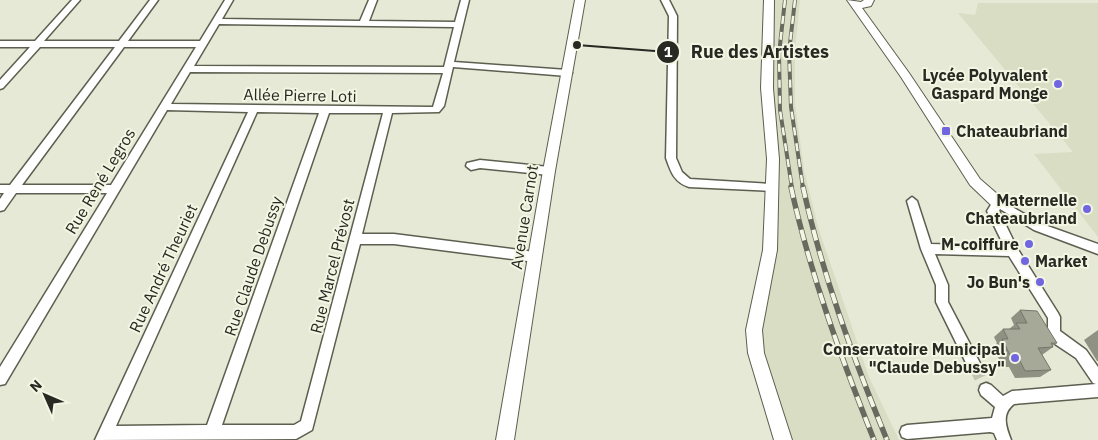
<svg xmlns="http://www.w3.org/2000/svg" width="1098" height="440" viewBox="0 0 1098 440" font-family="'IBM Plex Sans',sans-serif">
	<rect width="100%" height="100%" fill="#e5e9d6"/>
	<!-- built -->
	<g fill="#d8ddc3">
		<path d="M773 0H800L795 51V104L804 170 818 227 869 377 899 440H789L757 339 774 120 771 42Z"/>
		<path d="M978 3H1098V237L1034 154 1073 152 958 13 975 15Z"/>
	</g>
	<g fill="none" stroke-linecap="round" stroke-linejoin="round">
		<!-- minor-tunnel -->
		<path stroke="#bfc3b2" stroke-width="12" stroke-dasharray="12 6" stroke-linecap="butt" d="M975 367 986 390"/>
		<defs>
			<g id="minor">
				<path d="M72 0H80L44 41H119L150 0H158L128 41H200L225 0H233L222 19 360 21 369 0H377L369 21 455 22 461 0H469L454 62 567 70 572 73 567 76 453 67 444 106 439 112 392 113 362 234H394L535 252 539 254 541 257 539 260 535 262 394 244H360L312 430 296 439 95 440 248 112 167 110 5 384 0 385V367L107 193H16L4 210 0 211V199L4 193H0V185H10L115 47H40L3 88 0 89V80L30 47H0V41H35ZM219 24 454 27 444 67 194 66ZM124 47H196L111 185H22ZM190 72 443 73 433 107 171 104ZM257 112 319 113 207 425 116 426ZM329 113H383L301 421 294 425H222Z"/>
				<path d="M661 0H669L677 16 676 158 682 172 690 179 771 184 775 185 776 188 775 191 689 187C674 182 671 172 666 158L669 16Z"/>
				<path d="M480 160 549 167 554 171 549 175 480 168 471 170 466 166 467 163Z"/>
				<path d="M912 197 917 201 931 244 1004 246 987 211 994 200 998 199 1042 224 1098 244V254L1034 230 1000 209 999 211 1017 248 1058 313 1060 317V331L1086 350 1098 367V397L1014 404C1001 414 1006 427 1011 440H997L994 433 990 432 907 439 902 437 900 432 902 427 907 425 992 418 995 407 981 395 979 390 981 385 986 383 991 385 1003 396 1012 391 1096 384 1093 383 1076 358 1055 344 1049 337 1048 333V318L1009 256 935 254 948 285V302L982 367 980 371 975 373 970 371 936 302V285L921 249 907 201Z"/>
			</g>
			<g id="tertiary">
				<path d="M575 0H585L555 171 514 440H496L543 171Z"/>
				<path d="M764 0H774L773 88 779 159 777 250 762 330 764 353 792 440H774L748 353 746 330 763 250 767 159 761 88Z"/>
				<path d="M847 0 861 2 864 0H874L871 6 862 8 909 73 980 179 1003 199 1005 203 1003 207H993L970 185 901 77Z"/>
			</g>
		</defs>
		<!-- minor casing -->
		<use href="#minor" stroke="#5c5f4f" stroke-width="3"/>
		<!-- tertiary casing -->
		<use href="#tertiary" stroke="#5c5f4f" stroke-width="2"/>
		<!-- minor -->
		<use href="#minor" fill="#fff" fill-rule="evenodd"/>
		<!-- tertiary -->
		<use href="#tertiary" fill="#fff" fill-rule="evenodd"/>
		<defs>
			<g id="rail-far1">
				<path d="M785 0 779 54 780 110 792 188"/>
				<path d="M795 0 789 52 791 107 803 188"/>
			</g>
			<g id="rail">
				<path d="M791 187C810 274 841 357 874 440"/>
				<path d="M803 187C822 274 853 357 887 440"/>
			</g>
		</defs>
		<!-- rail-far1 casing -->
		<use href="#rail-far1" stroke="#686a5f" stroke-width="4"/>
		<!-- rail casing -->
		<use href="#rail" stroke="#686a5f" stroke-width="5.5"/>
		<!-- rail-far1 -->
		<use href="#rail-far1" stroke="#f2f6e3" stroke-width="2.5" stroke-dasharray="8" stroke-linecap="butt"/>
		<!-- rail -->
		<use href="#rail" stroke="#f2f6e3" stroke-width="4" stroke-dasharray="11" stroke-linecap="butt"/>
	</g>
	<!-- wall -->
	<g fill="#8f9183">
		<path d="M1020 310 1057 343 1052 346 1053 347 1042 355 1051 370 1040 377 1015 378 1009 367H1003L993 347 997 343 994 337 1003 329H1009L1014 325 1011 318Z"/>
		<path d="M1098 330V361H1097L1084 340Z"/>
	</g>
	<!-- building -->
	<path fill="#a6a998" stroke="#74766a" d="M1020 310 1037 311 1057 343H1051L1053 347 1038 348 1051 370 1025 371 1019 359H1012L1002 339H1008L1003 329H1020L1016 323H1027Z"/>
	<!-- markers -->
	<g fill="#7166e0" stroke="#f2f6e3" stroke-width="2">
		<circle cx="1058" cy="84" r="5"/>
		<rect x="941" y="126" width="10" height="10" rx="2.5"/>
		<circle cx="1087" cy="209" r="5"/>
		<circle cx="1029" cy="244" r="5"/>
		<circle cx="1025" cy="261" r="5"/>
		<circle cx="1040" cy="282" r="5"/>
		<circle cx="1015" cy="358" r="5"/>
	</g>
	<g text-anchor="middle" dominant-baseline="central" stroke-width="4" stroke-linejoin="round" paint-order="stroke">
		<!-- poi labels -->
		<g font-size="16" font-weight="bold" fill="#272922" stroke="#f2f6e3" text-anchor="end">
			<text x="1048" y="75">Lycée Polyvalent<tspan x="1048" dy="18">Gaspard Monge</tspan></text>
			<text x="956" y="131" text-anchor="start">Chateaubriand</text>
			<text x="1077" y="200">Maternelle<tspan x="1077" dy="18">Chateaubriand</tspan></text>
			<text x="1019" y="244">M-coiffure</text>
			<text x="1035" y="261" text-anchor="start">Market</text>
			<text x="1030" y="282">Jo Bun's</text>
			<text x="1005" y="349">Conservatoire Municipal<tspan x="1005" dy="18">"Claude Debussy"</tspan></text>
		</g>
		<!-- street labels -->
		<g font-size="16" fill="#272922" stroke="#f2f6e3">
			<text transform="translate(300 95) rotate(1)">Allée Pierre Loti</text>
			<text transform="translate(100 181) rotate(-59)">Rue René Legros</text>
			<text transform="translate(524 217) rotate(-81)">Avenue Carnot</text>
			<text transform="translate(253 266) rotate(-71)">Rue Claude Debussy</text>
			<text transform="translate(332 266) rotate(-76)">Rue Marcel Prévost</text>
			<text transform="translate(163 268) rotate(-65)">Rue André Theuriet</text>
		</g>
	</g>
	<!-- callouts -->
	<path fill="none" stroke="#272922" stroke-width="2" d="M577 45L668 52"/>
	<g fill="#272922" stroke="#f2f6e3" stroke-width="2">
		<circle cx="577" cy="45" r="5"/>
		<circle cx="668" cy="52" r="12"/>
	</g>
	<g font-size="15" text-anchor="middle" font-weight="bold" fill="#fff">
		<text x="668" y="57">1</text>
	</g>
	<g font-size="18" text-anchor="middle" font-weight="bold" fill="#272922" stroke="#f2f6e3" stroke-width="4" stroke-linejoin="round" paint-order="stroke">
		<text x="760" y="58">Rue des Artistes</text>
	</g>
	<!-- north arrow -->
	<g transform="translate(45 395) rotate(315)" stroke="#f2f6e3" stroke-width="4" paint-order="stroke">
	<path d="M0-4L9 19L0 12L-9 19Z" fill="#272922"/>
	<text y="-8" font-size="14" font-weight="bold" text-anchor="middle" fill="#272922">N</text>
	</g>
</svg>
